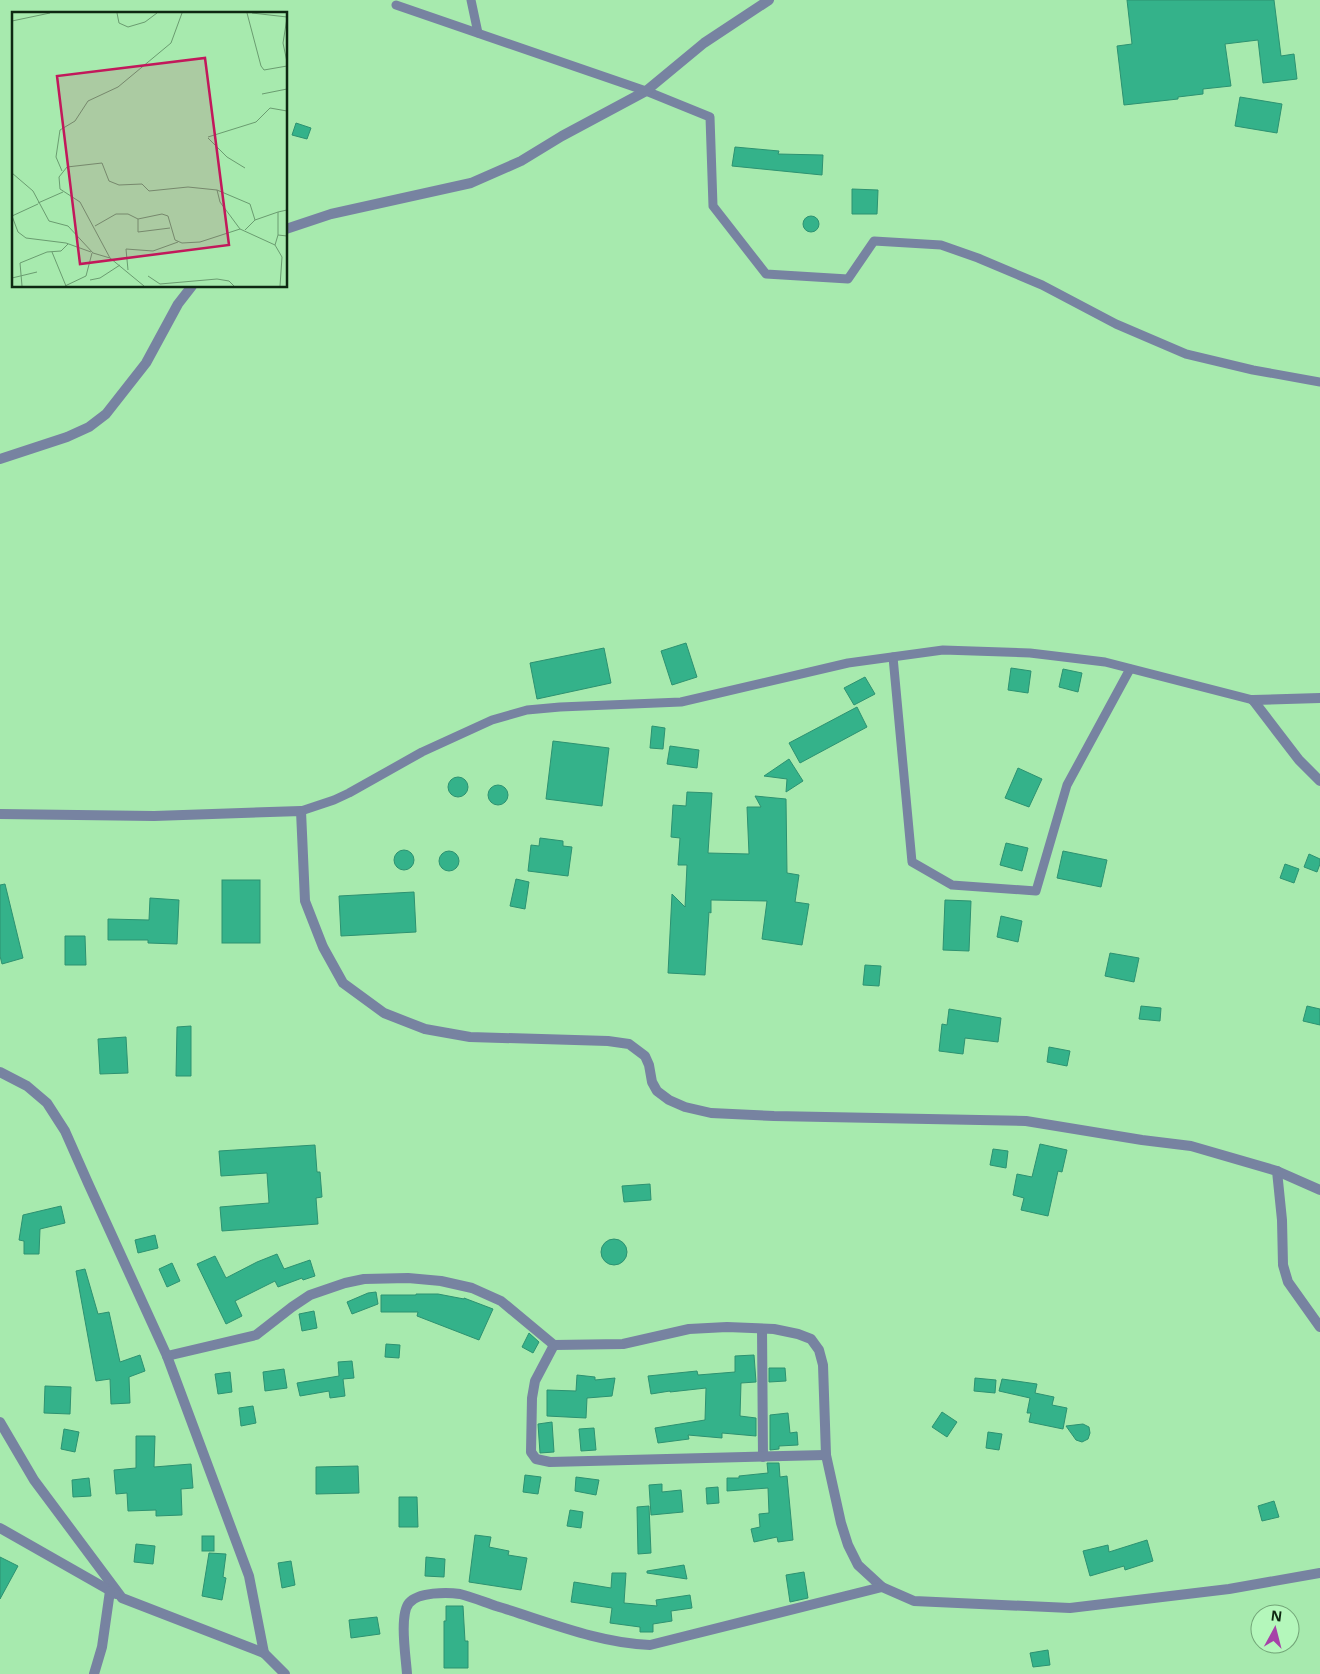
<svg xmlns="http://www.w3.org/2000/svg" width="1320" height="1674" viewBox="0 0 1320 1674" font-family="'Open Sans',sans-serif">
	<rect width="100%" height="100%" fill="#a7eaae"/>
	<!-- building -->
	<g fill="#34b28a" stroke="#2d9271">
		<path d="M1127 0H1274L1281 56 1294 54 1297 79 1263 83 1258 40 1225 44 1231 86 1203 89V94L1178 97V99L1124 105 1117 46 1132 44Z"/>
		<path d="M1240 97 1282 104 1277 133 1235 126Z"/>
		<path d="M296 123 311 128 307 139 292 135Z"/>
		<path d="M735 147 779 151 778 154 823 155 822 175 732 166Z"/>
		<path d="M852 189 878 190 877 214H852Z"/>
		<circle cx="811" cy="224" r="8"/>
		<path d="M686 643 697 677 672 685 661 651Z"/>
		<path d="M604 648 611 683 537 699 530 663Z"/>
		<path d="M1011 668 1031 671 1028 693 1008 690Z"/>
		<path d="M1063 669 1082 673 1078 692 1059 687Z"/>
		<path d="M865 677 875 694 854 705 844 688Z"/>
		<path d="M857 707 867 727 800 763 789 743Z"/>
		<path d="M652 726 665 728 663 749 650 748Z"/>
		<path d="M553 741 609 748 602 806 546 799Z"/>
		<path d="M670 746 699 750 697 768 667 764Z"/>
		<path d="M789 759 803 781 786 792 787 779 764 776Z"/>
		<path d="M1018 768 1042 779 1029 807 1005 798Z"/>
		<circle cx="458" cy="787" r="10"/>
		<circle cx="498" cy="795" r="10"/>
		<path d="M687 792 712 793 708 853 749 854 747 807H761L755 796 786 799 787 873 799 875 795 902 809 904 802 945 762 939 767 901 711 900V913L709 912 705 975 668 973 672 894 685 907 687 865H678L680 838 671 837 673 805 686 806Z"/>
		<path d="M540 838 563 841V846L572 847 568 876 528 871 531 845 539 846Z"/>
		<path d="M1006 843 1028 848 1022 871 1000 865Z"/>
		<circle cx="404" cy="860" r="10"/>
		<circle cx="449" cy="861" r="10"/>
		<path d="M1063 851 1107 860 1101 887 1057 878Z"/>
		<path d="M1309 854 1320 859V864L1317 872 1304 867Z"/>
		<path d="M1285 864 1299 869 1294 883 1280 878Z"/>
		<path d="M516 879 529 882 525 909 510 906Z"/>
		<rect x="222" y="880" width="38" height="63"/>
		<path d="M5 884 23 958 2 964 0 956V885Z"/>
		<path d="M414 892 416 932 341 936 339 896Z"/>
		<path d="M150 898 179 900 177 944 148 943V940H108V919L149 920Z"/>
		<path d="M945 900 971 901 969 951 943 950Z"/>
		<path d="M1001 916 1022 921 1018 942 997 937Z"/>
		<path d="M65 936H85L86 965H65Z"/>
		<path d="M1110 953 1139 958 1134 982 1105 976Z"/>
		<path d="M865 965 881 966 879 986 863 985Z"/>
		<path d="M1141 1006 1161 1008 1160 1021 1139 1019Z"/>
		<path d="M1307 1006 1320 1009V1025L1303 1021Z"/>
		<path d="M949 1009 1001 1018 998 1042 965 1038 963 1054 939 1051 942 1024 947 1025Z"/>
		<path d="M191 1026V1076H176L177 1027Z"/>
		<path d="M126 1037 128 1073 100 1074 98 1039Z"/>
		<path d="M1049 1047 1070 1051 1067 1066 1047 1062Z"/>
		<path d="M1040 1144 1067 1150 1062 1172 1058 1171 1048 1216 1021 1210 1024 1198 1013 1195 1017 1174 1032 1177Z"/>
		<path d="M315 1145 317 1172H320L322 1197 316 1198 318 1224 222 1231 220 1207 269 1203 267 1173 221 1176 219 1151Z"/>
		<path d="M993 1149 1008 1151 1006 1168 990 1165Z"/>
		<path d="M650 1184 651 1200 624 1202 622 1186Z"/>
		<path d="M61 1206 65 1223 40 1229 39 1254H24V1241L19 1240 23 1215Z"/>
		<path d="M155 1235 158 1248 138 1253 135 1240Z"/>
		<circle cx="614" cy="1252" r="13"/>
		<path d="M277 1254 284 1269 310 1260 315 1276 303 1280 302 1278 278 1287 275 1281 235 1301 242 1316 226 1324 197 1264 215 1256 226 1278 257 1262Z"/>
		<path d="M172 1263 180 1281 167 1287 159 1269Z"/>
		<path d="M85 1269 98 1314 109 1312 120 1362 140 1355 145 1371 129 1377 130 1403 111 1404 110 1379 96 1381 76 1271Z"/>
		<path d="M376 1292 378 1304 352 1314 347 1302 368 1293Z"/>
		<path d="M416 1294H438L464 1299V1298L493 1309 479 1340 417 1316 418 1312H381V1295H416Z"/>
		<path d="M314 1311 317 1328 302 1331 299 1314Z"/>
		<path d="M529 1333 539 1342 533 1353 522 1347Z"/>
		<path d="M386 1344 400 1345 399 1358 385 1357Z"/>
		<path d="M754 1355 756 1382 741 1383 740 1416 756 1418V1436L722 1433V1438L688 1435 689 1439 658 1443 655 1428 705 1420 706 1388 670 1392V1391L651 1394 648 1376 697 1371 698 1375 735 1372V1356Z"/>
		<path d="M352 1361 354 1378 343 1379 345 1396 330 1398 329 1391 300 1396 297 1383 339 1376 338 1362Z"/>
		<path d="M769 1368H785L786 1381 769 1382Z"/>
		<path d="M284 1369 287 1388 265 1391 263 1372Z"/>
		<path d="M230 1372 232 1392 218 1394 215 1374Z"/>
		<path d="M577 1375 595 1377V1380L615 1378 612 1396 587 1398 586 1418 547 1416V1390L576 1391Z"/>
		<path d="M975 1378 996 1380 995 1393 974 1391Z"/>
		<path d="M1002 1379 1037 1384 1035 1393 1054 1397 1052 1405 1067 1408 1063 1429 1029 1422 1031 1413H1027L1030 1398 999 1391Z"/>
		<path d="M45 1386 71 1387 70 1414 44 1413Z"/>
		<path d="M253 1406 256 1423 241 1426 239 1408Z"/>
		<path d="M942 1412 957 1422 947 1437 932 1427Z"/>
		<path d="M788 1413 790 1433 797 1432 798 1445 779 1446V1449L770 1450V1415Z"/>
		<path d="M552 1422 554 1452 540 1453 538 1424Z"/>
		<path d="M1083 1424 1089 1427 1090 1433 1088 1439 1082 1442 1076 1440 1066 1426Z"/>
		<path d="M594 1428 596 1450 581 1451 579 1429Z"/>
		<path d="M64 1429 79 1432 75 1452 61 1449Z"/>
		<path d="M988 1432 1002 1434 999 1450 986 1448Z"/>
		<path d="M136 1436H155L154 1467 191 1464 193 1488 181 1489 182 1515 156 1516V1510L128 1511 127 1493 116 1494 114 1470 136 1468Z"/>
		<path d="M767 1463H779L780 1477 787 1476 793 1540 778 1542 777 1537 754 1542 751 1529 760 1527 759 1514 769 1513 768 1488 727 1491V1478H739V1476L768 1473Z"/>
		<path d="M358 1466 359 1493 316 1494V1467Z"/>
		<path d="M525 1475 541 1477 538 1494 523 1492Z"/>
		<path d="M576 1477 599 1480 596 1495 575 1491Z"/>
		<path d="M89 1478 91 1496 73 1497 72 1480Z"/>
		<path d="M662 1484V1492L681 1490 683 1512 651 1515 649 1485Z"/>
		<path d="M718 1487 719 1503 707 1504 706 1488Z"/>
		<path d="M399 1497H417L418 1527H399Z"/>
		<path d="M1274 1501 1279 1517 1262 1521 1258 1506Z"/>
		<path d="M649 1506 651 1553 638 1554 637 1507Z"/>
		<path d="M570 1510 583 1512 581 1528 567 1526Z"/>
		<path d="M475 1535 491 1537 489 1547 509 1551 508 1555 527 1558 521 1590 469 1582Z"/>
		<rect x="202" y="1536" width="12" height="15"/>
		<path d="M1147 1540 1153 1561 1125 1570 1124 1566 1090 1576 1083 1551 1108 1545 1109 1552Z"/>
		<path d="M136 1544 155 1546 153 1564 134 1562Z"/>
		<path d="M209 1553 226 1554 223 1577 226 1578 222 1600 202 1596Z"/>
		<path d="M0 1557 18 1566 0 1599Z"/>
		<path d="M426 1557 445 1559 444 1577 425 1576Z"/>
		<path d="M291 1561 295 1585 282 1588 278 1563Z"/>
		<path d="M684 1565 687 1579 647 1573V1571Z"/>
		<path d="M804 1572 808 1598 790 1602 786 1575Z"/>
		<path d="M612 1573H626L624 1603 657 1606 656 1600 690 1595 692 1608 671 1611 672 1621 653 1624V1632H640V1627L610 1623 612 1608 571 1602 574 1582 611 1588Z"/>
		<path d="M446 1606H463L465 1641H468V1668H444V1621H446Z"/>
		<path d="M377 1617 380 1634 351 1638 349 1620Z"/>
		<path d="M1048 1650 1050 1665 1033 1667 1030 1653Z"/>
	</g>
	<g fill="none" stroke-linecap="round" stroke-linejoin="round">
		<!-- lane -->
		<g stroke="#7783a1" stroke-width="9">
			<path d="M471 0 478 33"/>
			<path d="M396 5 646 91 710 117 713 206 766 274 848 279 874 241 941 245 978 258 1042 285 1116 324 1186 354 1253 370 1320 382"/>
			<path d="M893 657 912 862 952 885 1036 891 1067 785 1130 669"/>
			<path d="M301 811 334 800 349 793 422 752 492 720 527 710 560 707 681 702 848 663 943 650 1030 653 1105 662 1253 700"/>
		</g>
		<!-- street -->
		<g stroke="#7783a1" stroke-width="10">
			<path d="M286 229 331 214 471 183 521 161 562 136 646 91 704 43 769 0"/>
			<path d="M0 459 67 437 89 427 106 414 146 363 178 304 192 286"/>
			<path d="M1253 700 1299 760 1320 781"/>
			<path d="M1253 700 1320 698"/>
			<path d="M0 814 154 816 301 811 305 901 323 947 343 983 384 1013 425 1029 470 1037 608 1041 629 1044 645 1056 649 1065 652 1082 657 1091 669 1100 685 1107 711 1113 774 1116 1026 1121 1142 1140 1191 1146 1277 1171 1282 1220 1283 1265 1288 1282 1320 1327"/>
			<path d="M0 1072 27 1086 47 1103 65 1131 88 1183 167 1356 249 1576 264 1653"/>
			<path d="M1277 1171 1320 1190"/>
			<path d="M762 1329 763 1457"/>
			<path d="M554 1345 535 1381 532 1398 531 1452 536 1459 550 1462 826 1455"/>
			<path d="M167 1356 256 1335 292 1307 310 1295 345 1283 364 1279 408 1278 441 1281 472 1288 501 1301 554 1345 623 1344 689 1329 727 1327 774 1329 798 1334 811 1339 819 1350 823 1365 826 1455 841 1523 848 1545 858 1565 882 1587 914 1601 1070 1608 1229 1589 1320 1573"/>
			<path d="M0 1422 34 1480 122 1598 264 1653 285 1674"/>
			<path d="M0 1528 116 1594"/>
			<path d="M94 1674 102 1647 110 1591"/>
			<path d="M407 1674C406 1658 399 1615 409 1603 418 1592 447 1592 460 1594 472 1597 484 1602 496 1606 546 1621 598 1643 650 1645L882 1587"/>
		</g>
	</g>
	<!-- overview -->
	<g transform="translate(12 12)">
		<rect width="275" height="275" fill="#a7eaae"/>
		<path fill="none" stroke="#6a9c70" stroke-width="1" d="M105 1 107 11 116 15 133 10 145 1M235 1 249 54 252 58 275 54M240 1 275 5M275 6 271 31 275 50M0 9 38 1M250 82 275 77M196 125 244 110 258 96 275 99M196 126 215 145 233 156M50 159 44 145 48 118 63 109 76 89 106 75 159 31 170 1M0 161 21 179 37 209 56 214 81 241 98 246 132 274M205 178 238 192 243 208 233 218M26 191 51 180M0 204 6 220 14 226 54 231 79 240M0 204 26 192M126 207V220L158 216M243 208 266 200M83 214 104 202H116L126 207 150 202 156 204 163 228 170 231 188 230 228 217 263 233 266 223 275 224M266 223V200L275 198M263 233 270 245 268 274M40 240 54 274M98 246 68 190 48 177 47 165 55 155 90 151 97 169 107 173 130 172 137 179 176 175 205 178 208 190 228 217M116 258 114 237 141 239 166 230M136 264 148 272 205 267 217 269 222 274M0 266 25 260M78 268 88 266 108 253M10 274 8 251 35 240 49 239 56 232M53 274 74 264 80 241"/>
		<path fill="#c2185b" fill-opacity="0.15" stroke="#c2185b" stroke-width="2.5" d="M193 46 217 233 68 252 45 64Z"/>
		<rect width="275" height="275" fill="none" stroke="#0e2812" stroke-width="2.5"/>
	</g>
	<!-- north arrow -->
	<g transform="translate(1275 1629) rotate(7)"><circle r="24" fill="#b4f7bb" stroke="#72a477"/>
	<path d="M0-4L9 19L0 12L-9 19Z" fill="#a642a8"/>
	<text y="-8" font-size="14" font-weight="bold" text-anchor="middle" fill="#0e2812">N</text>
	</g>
</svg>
